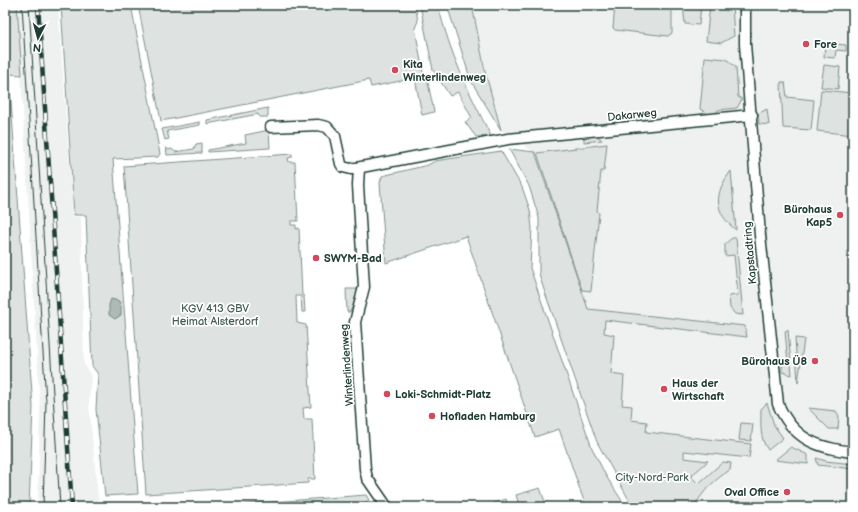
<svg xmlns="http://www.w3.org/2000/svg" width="858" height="512" viewBox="0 0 858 512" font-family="'Balsamiq Sans',sans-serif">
	<rect width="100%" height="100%" fill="#fff"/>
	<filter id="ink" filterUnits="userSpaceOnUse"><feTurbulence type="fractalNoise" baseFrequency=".025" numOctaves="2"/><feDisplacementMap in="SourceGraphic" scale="8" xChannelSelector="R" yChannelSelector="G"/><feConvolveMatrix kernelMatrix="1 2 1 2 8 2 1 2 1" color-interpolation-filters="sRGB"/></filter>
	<g filter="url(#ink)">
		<!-- built -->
		<g fill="#eef1f0">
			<path d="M17 5H58L73 217H81L84 364 91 376 89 405 99 507H38L40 406Z"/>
			<path d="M472 5H853V507H678L631 440 535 153 501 130 485 71Z"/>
		</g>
		<!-- green -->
		<g fill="#dee3e2" stroke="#7e908b">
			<path d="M5 5H17L22 75 9 74 33 407 29 507H5Z"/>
			<path d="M61 5H131L160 154 158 157 113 159 138 494 105 496 96 409 98 374 92 366 86 215H74Z"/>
			<path d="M138 5H415L418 21 415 28 424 78H427L434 112 422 115 415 78 371 87 369 80 161 121Z"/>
			<path d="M420 5H438C450 54 468 91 491 136L476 137 465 122 472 118 458 92 450 96 433 70Z"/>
			<path d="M447 5H472L485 71 501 130 471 81Z"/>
			<path d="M615 5H672V33L668 36 615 30 613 28Z"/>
			<path d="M683 5H701L699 25 685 24Z"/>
			<path d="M710 5H732L734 36 721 43 706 41Z"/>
			<path d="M825 43 846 45V51L836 50 835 58 824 57Z"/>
			<path d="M705 57 726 59 736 67 738 97 742 99 737 108 718 110 713 117 700 109Z"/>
			<path d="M824 65 840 67 838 89 821 87Z"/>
			<path d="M781 82H785L787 97 814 100 811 130 783 128Z"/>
			<path d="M821 90 853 93V135L817 131Z"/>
			<path d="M268 108V117H259L258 114 207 124V120Z"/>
			<path d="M767 109 769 125 759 124 758 114Z"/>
			<path d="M200 122V125L167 131 169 139 165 140 162 129Z"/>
			<path d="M269 130 270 148 208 152V150L246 143 245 135Z"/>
			<path d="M594 133 602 140 584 142V134Z"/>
			<path d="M202 143V153L167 155 166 147 168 150 172 149 175 152 194 149 196 144Z"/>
			<path d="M607 144 604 171H601L597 211 599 213 591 291 582 290 537 153Z"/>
			<path d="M509 149 535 152 588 309 745 326 747 337 605 320 604 333 614 335 611 374 624 376 622 405 632 406 631 420 647 422 646 432 751 444 749 458 684 451V458L708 461 691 476 698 484 723 462 731 463 730 470C715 479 703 491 694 507H633L597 442 542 284 539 273V218L529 186Z"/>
			<path d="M501 151 522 187 530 210 532 228 530 268 592 448 606 476 626 507H586L559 429 535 437 466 236 386 263 380 183 382 176 428 165 435 161Z"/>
			<path d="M292 154V157L288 158 289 162H295L298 221H291V225H296V229L299 228 302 295 304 296 305 312H302L301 296H296L297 323 306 325 311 407 303 408 304 419H312L315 479H308V483L146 494 124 166Z"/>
			<path d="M731 171 736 230C713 212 714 193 731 171Z"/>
			<path d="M732 238H736L743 315 735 314 730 308 729 296 738 295 734 255 725 256V244Z"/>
			<path d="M346 289H357V295L350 312H347Z"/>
			<path d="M788 330 792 375 782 372V366L788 363 785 331Z"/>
			<path d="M795 338 804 339 798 383Z"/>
			<path d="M767 403 774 425 783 438 768 450C759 438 761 423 761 409Z"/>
			<path d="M808 408 836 411 839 416 838 429H829Z"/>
			<path d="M741 423 753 424 751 441 739 440Z"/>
			<path d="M791 447 808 455V464L775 460Z"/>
			<path d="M816 458 826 461 853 464V469L818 465Z"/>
			<path d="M540 488 547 507H529L518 502 516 495Z"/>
			<path d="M366 495 369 500 360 507H206Z"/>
			<path d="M506 499 508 507H483Z"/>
		</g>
		<!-- water -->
		<path fill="#afbab7" stroke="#758883" d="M111 299 119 301 121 306V315L115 319 109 315V305Z"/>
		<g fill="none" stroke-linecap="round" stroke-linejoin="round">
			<defs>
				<g id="street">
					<path d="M745 5V44L760 235 778 404C793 439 817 448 853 452"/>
					<path d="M271 127 318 125 327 127 335 136 341 164 343 167 351 169 508 139 752 115"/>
					<path d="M359 168 358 185 364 287 355 322 365 469 367 478 387 507"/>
				</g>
			</defs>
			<!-- street casing -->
			<use href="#street" stroke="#1f3d34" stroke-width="13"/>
			<!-- street -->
			<use href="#street" stroke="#fff" stroke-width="10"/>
			<!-- tram -->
			<g stroke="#1f3d34" stroke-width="1">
				<path d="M22 5 46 402 43 507"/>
				<path d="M29 5 60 507"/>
			</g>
			<defs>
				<path id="rail" d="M38 5 72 507"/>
			</defs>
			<!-- rail casing -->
			<use href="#rail" stroke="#1f3d34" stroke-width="4.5"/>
			<!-- rail -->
			<use href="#rail" stroke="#fff" stroke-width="3" stroke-dasharray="9" stroke-linecap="butt"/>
		</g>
	</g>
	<!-- markers -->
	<g fill="#d1495b" stroke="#fff" stroke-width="1.5">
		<circle cx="806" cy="44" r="4"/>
		<circle cx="395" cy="70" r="4"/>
		<circle cx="840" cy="215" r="4"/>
		<circle cx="316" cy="258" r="4"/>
		<circle cx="815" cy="361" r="4"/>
		<circle cx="664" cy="389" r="4"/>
		<circle cx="387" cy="394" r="4"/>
		<circle cx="432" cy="416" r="4"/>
		<circle cx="787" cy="492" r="4"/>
	</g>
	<g text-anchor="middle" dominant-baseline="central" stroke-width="3.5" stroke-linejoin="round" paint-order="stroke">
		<!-- poi labels -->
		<g font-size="11" font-weight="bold" fill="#1f3d34" stroke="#fff" text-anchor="start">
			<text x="814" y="44">Fore</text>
			<text x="403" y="64">Kita<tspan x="403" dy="13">Winterlindenweg</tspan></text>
			<text x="832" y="209" text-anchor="end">Bürohaus<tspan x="832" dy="13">Kap5</tspan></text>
			<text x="324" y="258">SWYM-Bad</text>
			<text x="807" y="361" text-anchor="end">Bürohaus Ü8</text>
			<text x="672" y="383">Haus der<tspan x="672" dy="13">Wirtschaft</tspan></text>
			<text x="395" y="394">Loki-Schmidt-Platz</text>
			<text x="440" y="416">Hofladen Hamburg</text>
			<text x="779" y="492" text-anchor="end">Oval Office</text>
		</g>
		<!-- street labels -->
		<g font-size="11" fill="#1f3d34" stroke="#fff">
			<text transform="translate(632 115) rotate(-6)">Dakarweg</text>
			<text transform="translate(750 253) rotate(-95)">Kapstadtring</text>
			<text transform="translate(347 365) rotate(-94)">Winterlindenweg</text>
		</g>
		<!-- park labels -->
		<g font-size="11" fill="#455e57" stroke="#fff">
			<text x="215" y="308">KGV 413 GBV<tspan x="215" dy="13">Heimat Alsterdorf</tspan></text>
			<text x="652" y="477">City-Nord-Park</text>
		</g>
	</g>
	<!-- margin -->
	<rect width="858" height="512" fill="none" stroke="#fff" stroke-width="20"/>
	<rect x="10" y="10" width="838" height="492" fill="none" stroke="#1f3d34" stroke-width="1.5" filter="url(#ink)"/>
	<!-- north arrow -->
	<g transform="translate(38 38) rotate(186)" stroke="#ffffff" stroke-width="3" paint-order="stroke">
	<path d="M0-3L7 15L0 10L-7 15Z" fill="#1f3d34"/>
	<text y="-6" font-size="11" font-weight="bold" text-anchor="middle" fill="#1f3d34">N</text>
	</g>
</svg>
